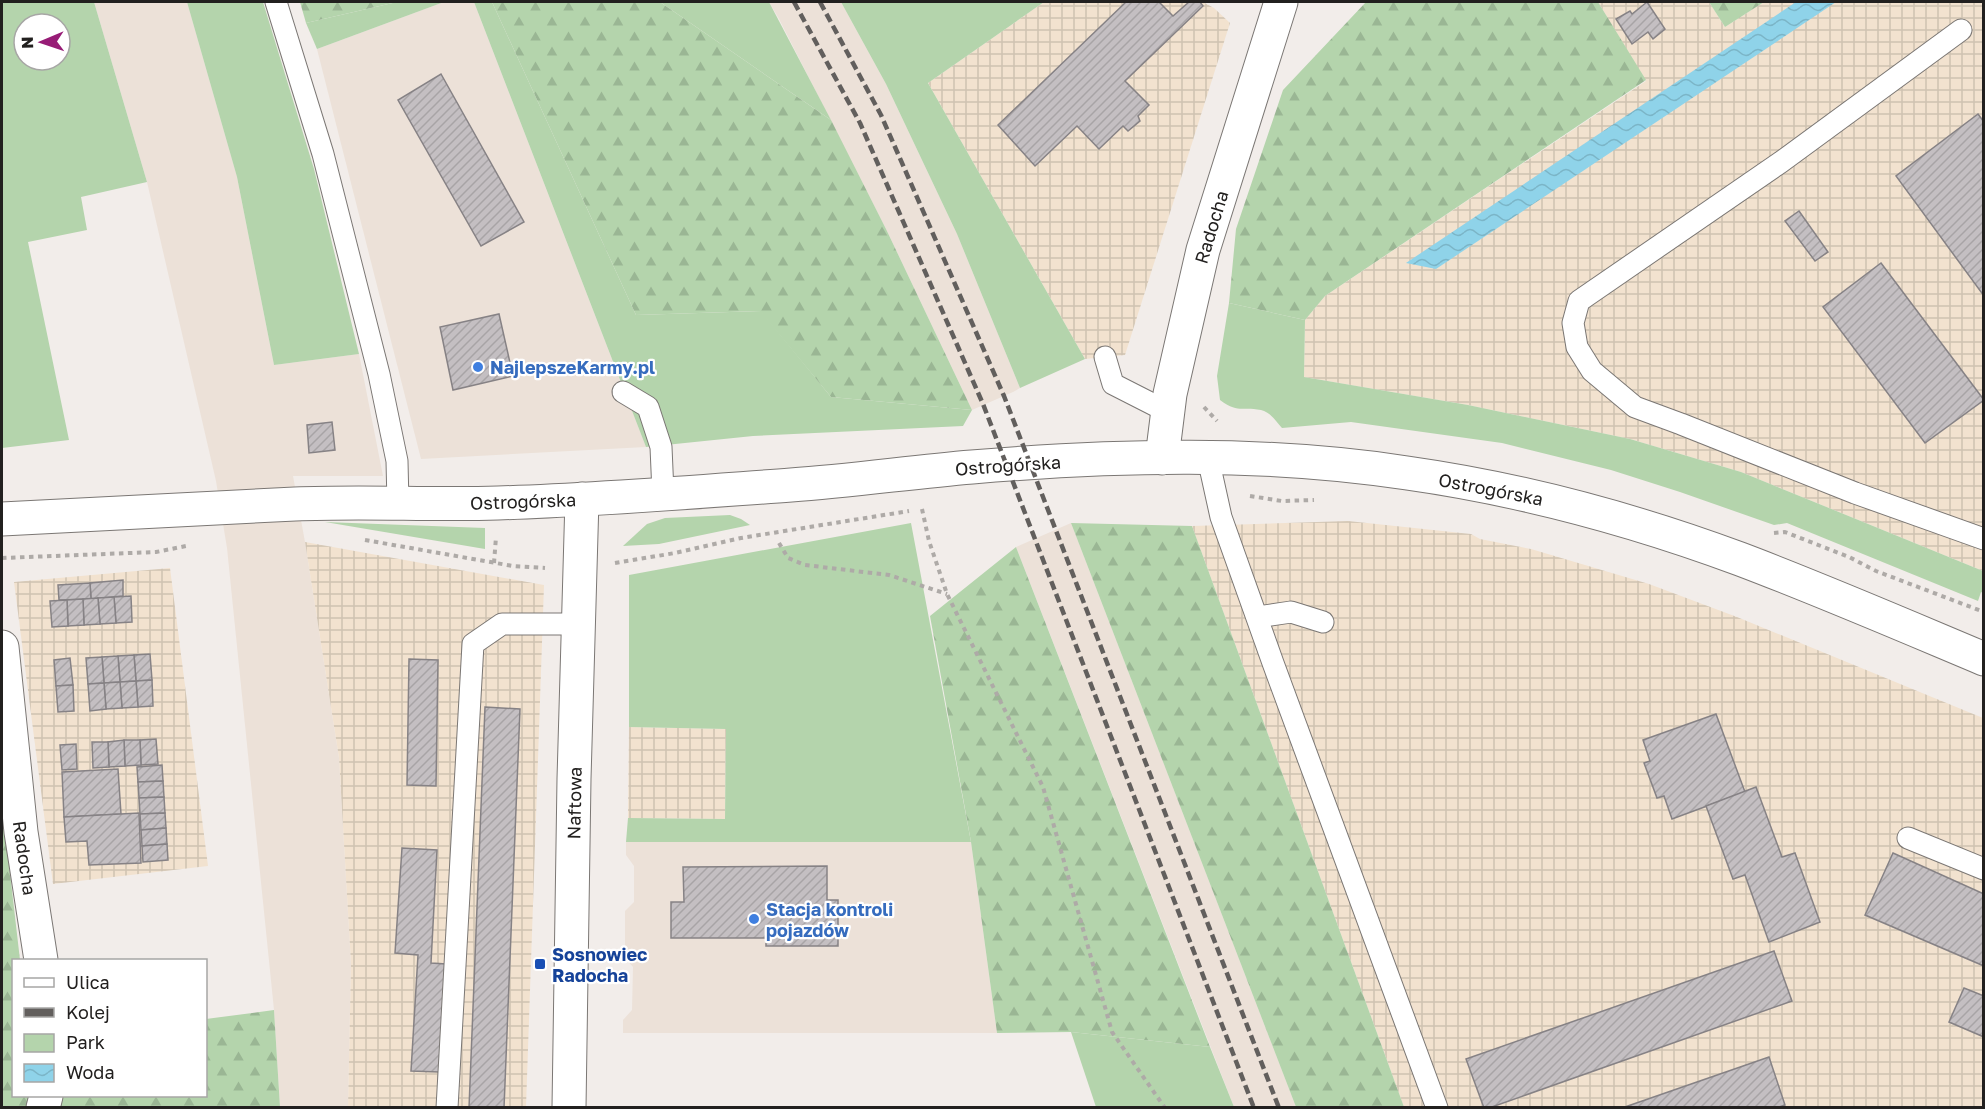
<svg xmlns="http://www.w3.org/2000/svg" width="1985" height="1109" viewBox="0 0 1985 1109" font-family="'Golos Text',sans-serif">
	<defs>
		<pattern id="industrial-grid" width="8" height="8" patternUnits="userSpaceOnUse" patternTransform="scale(1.5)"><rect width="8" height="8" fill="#f2e2cf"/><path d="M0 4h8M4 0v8" fill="none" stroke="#cfc2b1"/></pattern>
		<pattern id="forest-firs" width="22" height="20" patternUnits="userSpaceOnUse" patternTransform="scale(1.5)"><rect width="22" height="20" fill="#b4d4ac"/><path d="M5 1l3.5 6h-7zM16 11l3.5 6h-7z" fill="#9ab694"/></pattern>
		<pattern id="water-waves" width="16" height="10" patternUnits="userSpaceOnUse" patternTransform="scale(1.5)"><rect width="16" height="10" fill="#8fd3e9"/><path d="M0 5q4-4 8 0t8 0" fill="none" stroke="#7bb5c7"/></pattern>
		<pattern id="building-hatch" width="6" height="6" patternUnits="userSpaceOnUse" patternTransform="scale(1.5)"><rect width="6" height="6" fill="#c4bfc2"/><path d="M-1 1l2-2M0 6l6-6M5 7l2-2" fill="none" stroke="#a8a4a6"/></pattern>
	</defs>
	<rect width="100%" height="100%" fill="#f2edea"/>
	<!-- built -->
	<g fill="#ece1d8">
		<path d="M94 2H187L237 177 274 365 359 354 383 476H293L305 542 339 758 351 964 348 1107H280L274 1010 227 548 216 481 147 182Z"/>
		<path d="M444 2H474L646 447 421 459 317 49Z"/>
		<path d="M769 2H841L886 84 957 234 1020 388 1013 392 972 410 886 229 779 19Z"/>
		<path d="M1071 523 1296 1107H1234L1016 547Z"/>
		<path d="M626 842H971L997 1033H623V1020L632 1010 633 967 625 958V911L634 902V866L626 855Z"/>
	</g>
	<!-- industrial -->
	<g fill="url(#industrial-grid)">
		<path d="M1044 2H1203L1214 8 1230 23 1125 355 1085 359 928 83Z"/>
		<path d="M1598 2H1709L1725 27 1764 2H1983V571L1741 472 1630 439 1468 405 1304 377 1305 320 1325 296 1646 81Z"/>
		<path d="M1348 521 1471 534 1480 539 1531 549 1649 584 1737 617 1983 718V1107H1404L1192 526Z"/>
		<path d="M305 542 544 585 526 1107H348L351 964 339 758Z"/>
		<path d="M170 568 208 866 53 884 14 582Z"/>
		<path d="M629 727 726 729 725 819 628 818Z"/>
	</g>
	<!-- green -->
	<g fill="#b4d4ac" fill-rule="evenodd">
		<path d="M2 2H94L147 182 81 197 87 230 28 242 69 440 2 448ZM24 24H60V60H24Z"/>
		<path d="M187 2H263L314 169 359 354 274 365 237 177Z"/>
		<path d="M397 2H444L317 49 306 23Z"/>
		<path d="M474 2H492L636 315 761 311 831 397 972 410 963 426 753 436 646 447Z"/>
		<path d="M660 2H769L831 120Z"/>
		<path d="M841 2H1044L928 83 1085 359 1020 388 957 234 886 84Z"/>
		<path d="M1229 303 1305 320 1304 377 1468 405 1630 439 1741 472 1983 571V593L1981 592 1978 601 1787 523 1774 525 1680 492 1611 470 1502 443 1351 422 1282 428C1276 421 1270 412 1261 410 1241 406 1239 414 1220 400L1217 376Z"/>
		<path d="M730 515 741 519 750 525 659 544 623 546 647 524 665 518Z"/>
		<path d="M325 522 485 528V549Z"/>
		<path d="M911 523 971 842H626L628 818 725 819 726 729 629 727V575Z"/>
		<path d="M1071 1032 1210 1047 1234 1107H1096Z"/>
	</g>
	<!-- forest -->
	<g fill="url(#forest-firs)">
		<path d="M300 2H397L306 23Z"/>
		<path d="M492 2H660L831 120 886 229 972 410 831 397 760 311 636 315Z"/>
		<path d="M1366 2H1598L1646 80 1325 296 1305 320 1229 303 1236 229 1283 90Z"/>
		<path d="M1709 2H1764L1725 27Z"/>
		<path d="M1071 523 1192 526 1404 1107H1296Z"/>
		<path d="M1016 547 1210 1047 1071 1032 997 1033 971 842 930 616Z"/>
		<path d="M2 804 20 960H14V1096H206V1019L274 1010 280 1107H2Z"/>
	</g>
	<!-- water -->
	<path fill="url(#water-waves)" d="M1796 2H1836L1436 269 1406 263Z"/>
	<!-- building -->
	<g fill="url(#building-hatch)" stroke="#868285" stroke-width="1.5">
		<path d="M1126 2H1159L1173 16 1189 2H1200L1203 6 1125 81 1149 105 1138 116 1140 121 1128 131 1123 126 1099 149 1077 126 1035 166 998 125Z"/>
		<path d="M1647 2 1665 29 1653 39 1648 32 1632 44 1616 19 1630 11 1632 14Z"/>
		<path d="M441 74 524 222 481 246 398 100Z"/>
		<path d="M1978 114 1984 122V296L1896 176Z"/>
		<path d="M1799 211 1828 252 1815 261 1785 221Z"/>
		<path d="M1881 263 1984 400 1925 443 1823 307Z"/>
		<path d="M499 314 513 376 453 390 440 327Z"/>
		<path d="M332 422 335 450 309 453 307 425Z"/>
		<path d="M123 580V596L91 599 90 583Z"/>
		<path d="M90 583 91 599 59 600 58 585Z"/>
		<path d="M131 596 132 622 116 623 114 597Z"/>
		<path d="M114 597 116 623 100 624 98 598Z"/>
		<path d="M98 598 100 624 84 625 83 599Z"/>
		<path d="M83 599 84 625 68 626 67 600Z"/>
		<path d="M67 600 68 626 52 627 50 601Z"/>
		<path d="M150 654 152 680 136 681 134 655Z"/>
		<path d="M134 655 136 681 120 682 118 656Z"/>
		<path d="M118 656 120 682 104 683 102 657Z"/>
		<path d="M102 657 104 683 88 684 86 658Z"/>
		<path d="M70 658 73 685 56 686 54 660Z"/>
		<path d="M409 659 438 660 436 786 407 785Z"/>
		<path d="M152 680 153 706 138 707 136 681Z"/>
		<path d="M136 681 138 707 122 708 120 682Z"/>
		<path d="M120 682 122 708 106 709 104 683Z"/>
		<path d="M104 683 106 709 90 711 88 684Z"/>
		<path d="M73 685 74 711 58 712 56 686Z"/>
		<path d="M485 707 520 709 504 1108H469Z"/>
		<path d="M1716 714 1745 792 1672 819 1664 796 1657 798 1644 763 1650 761 1643 740Z"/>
		<path d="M156 739 158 764 141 765 140 740Z"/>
		<path d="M124 740H140L141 765 125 766Z"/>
		<path d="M124 740 125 766 109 767 108 742Z"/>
		<path d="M92 742H108L109 767 93 768Z"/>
		<path d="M76 744 77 769 62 770 60 745Z"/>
		<path d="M162 765 163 781 138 782 137 767Z"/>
		<path d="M118 769 121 814 64 817 62 772Z"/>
		<path d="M163 781 164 797 139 798 138 782Z"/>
		<path d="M1756 787 1782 857 1795 853 1820 922 1769 942 1745 875 1733 879 1706 806Z"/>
		<path d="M164 797 165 813 140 814 139 798Z"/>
		<path d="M139 813 141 863 89 865 87 841 66 842 64 817Z"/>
		<path d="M165 813 166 828 141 830 140 814Z"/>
		<path d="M166 828 167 844 142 846 141 830Z"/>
		<path d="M167 844 168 860 143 862 142 846Z"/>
		<path d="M402 848 437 850 431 963 446 964 439 1072 411 1071 418 955 395 953Z"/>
		<path d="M1893 853 1984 894V966L1865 915Z"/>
		<path d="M827 866V900H838V946H766V938H671V902H684L683 867Z"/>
		<path d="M1774 951 1792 1001 1489 1108H1484L1466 1059Z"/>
		<path d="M1964 988 1984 996V1037L1949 1022Z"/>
		<path d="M1769 1057 1785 1105 1776 1108H1622Z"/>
	</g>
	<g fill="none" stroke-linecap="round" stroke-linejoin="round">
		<defs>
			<g id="lane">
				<path d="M276 2 323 154 379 374 397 461 398 504"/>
				<path d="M1961 30 1781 162 1579 301 1573 323 1577 347 1592 371 1635 407 1681 424 1855 493 1984 539"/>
				<path d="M1105 357 1113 384 1168 412"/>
				<path d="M623 392 648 407 661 447 663 493"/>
				<path d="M1208 458 1221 517 1273 663 1437 1108"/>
				<path d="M1258 617 1291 612 1323 622"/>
				<path d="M1908 838 1984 869"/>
				<path d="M447 1108 473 644 502 624H579"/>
			</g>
			<g id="street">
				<path d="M1162 458 1170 394 1203 250 1281 2"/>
				<path d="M2 647 21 832 41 960"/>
				<path d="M43 1108 46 1096"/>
			</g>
			<g id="secondary">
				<path d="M2 519C99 514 197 509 295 504 362 501 430 505 498 503 595 500 693 492 791 485 851 481 912 472 972 467 1116 455 1264 451 1407 473 1520 489 1632 519 1740 559 1822 590 1903 625 1984 659"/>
				<path d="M569 1108 574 779 582 499"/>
			</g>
		</defs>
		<!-- lane casing -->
		<use href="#lane" stroke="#7b7774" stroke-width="23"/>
		<!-- street casing -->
		<use href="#street" stroke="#7b7774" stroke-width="35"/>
		<!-- secondary casing -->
		<use href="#secondary" stroke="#7b7774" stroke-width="35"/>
		<!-- path -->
		<g stroke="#aeaaa7" stroke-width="4" stroke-dasharray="4.5 4.5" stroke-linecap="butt">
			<path d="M1204 407 1217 421"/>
			<path d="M1250 496 1282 501 1314 500"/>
			<path d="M922 509 929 541 947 594 1043 787 1112 1032 1165 1108"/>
			<path d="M1774 533 1785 532 1849 557 1876 571 1984 612"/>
			<path d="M365 540 513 566 545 568"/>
			<path d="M779 543 788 558 805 565 889 575 947 594"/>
			<path d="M2 558 156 552 186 546"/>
			<path d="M494 563 496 537"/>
			<path d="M615 563 675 553 741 538 909 511"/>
		</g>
		<!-- lane -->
		<use href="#lane" stroke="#fff" stroke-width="21"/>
		<!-- street -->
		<use href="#street" stroke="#fff" stroke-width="33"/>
		<!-- secondary -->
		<use href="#secondary" stroke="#fff" stroke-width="33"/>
		<!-- rail -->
		<g stroke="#625f5d" stroke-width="4.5" stroke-dasharray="9 4.5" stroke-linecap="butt">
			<path d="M794 2 860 123 983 404 1254 1108"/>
			<path d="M820 2 881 115 1004 396 1279 1108"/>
		</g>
	</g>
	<!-- markers -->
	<g fill="#3f7fe0" stroke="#fff" stroke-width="2">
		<circle cx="478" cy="367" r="6"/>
		<circle cx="754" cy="919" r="6"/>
	</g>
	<rect fill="#1a4fb4" stroke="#fff" stroke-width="2" x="534" y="958" width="12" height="12" rx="3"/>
	<g text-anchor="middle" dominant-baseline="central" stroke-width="4.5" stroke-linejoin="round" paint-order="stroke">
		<!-- street labels -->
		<g font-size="18" fill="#22201f" stroke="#fff">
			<text transform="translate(1211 227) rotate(-73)">Radocha</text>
			<text transform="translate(1008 465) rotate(-4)">Ostrogórska</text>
			<text transform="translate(1491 489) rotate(11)">Ostrogórska</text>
			<text transform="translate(523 501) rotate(-2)">Ostrogórska</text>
			<text transform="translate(574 803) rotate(-89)">Naftowa</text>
			<text transform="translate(25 858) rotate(82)">Radocha</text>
		</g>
		<!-- shop labels -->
		<g font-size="18" font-weight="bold" fill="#366cbe" stroke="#fff" text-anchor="start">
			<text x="490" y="367">NajlepszeKarmy.pl</text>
			<text x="766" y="909">Stacja kontroli<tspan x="766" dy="21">pojazdów</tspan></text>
		</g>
		<!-- transit labels -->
		<g font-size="18" font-weight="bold" fill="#164399" stroke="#fff" text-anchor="start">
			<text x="552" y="954">Sosnowiec<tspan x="552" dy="21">Radocha</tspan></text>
		</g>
	</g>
	<!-- border -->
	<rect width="1985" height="1109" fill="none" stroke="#22201f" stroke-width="6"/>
	<!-- legend -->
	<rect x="12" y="959" width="195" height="138" fill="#ffffff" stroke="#a7a6a5" stroke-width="1.5"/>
	<rect x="24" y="978" width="30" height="9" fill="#ffffff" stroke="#a7a6a5" stroke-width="1.5"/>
	<text x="66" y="989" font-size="18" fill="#22201f">Ulica</text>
	<rect x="24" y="1008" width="30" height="9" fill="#625f5d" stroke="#a7a6a5" stroke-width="1.5"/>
	<text x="66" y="1019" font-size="18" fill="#22201f">Kolej</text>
	<rect x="24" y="1034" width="30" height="18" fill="#b4d4ac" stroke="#a7a6a5" stroke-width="1.5"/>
	<text x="66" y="1049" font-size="18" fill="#22201f">Park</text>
	<rect x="24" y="1064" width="30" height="18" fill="url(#water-waves)" stroke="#a7a6a5" stroke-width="1.5"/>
	<text x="66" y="1079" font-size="18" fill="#22201f">Woda</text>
	<!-- north arrow -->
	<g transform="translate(42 42) rotate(268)"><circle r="28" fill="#ffffff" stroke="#a7a6a5" stroke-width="1.5"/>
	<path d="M0-4.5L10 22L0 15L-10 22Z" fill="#971c76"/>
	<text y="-9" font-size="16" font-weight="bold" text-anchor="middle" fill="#22201f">N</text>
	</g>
</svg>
